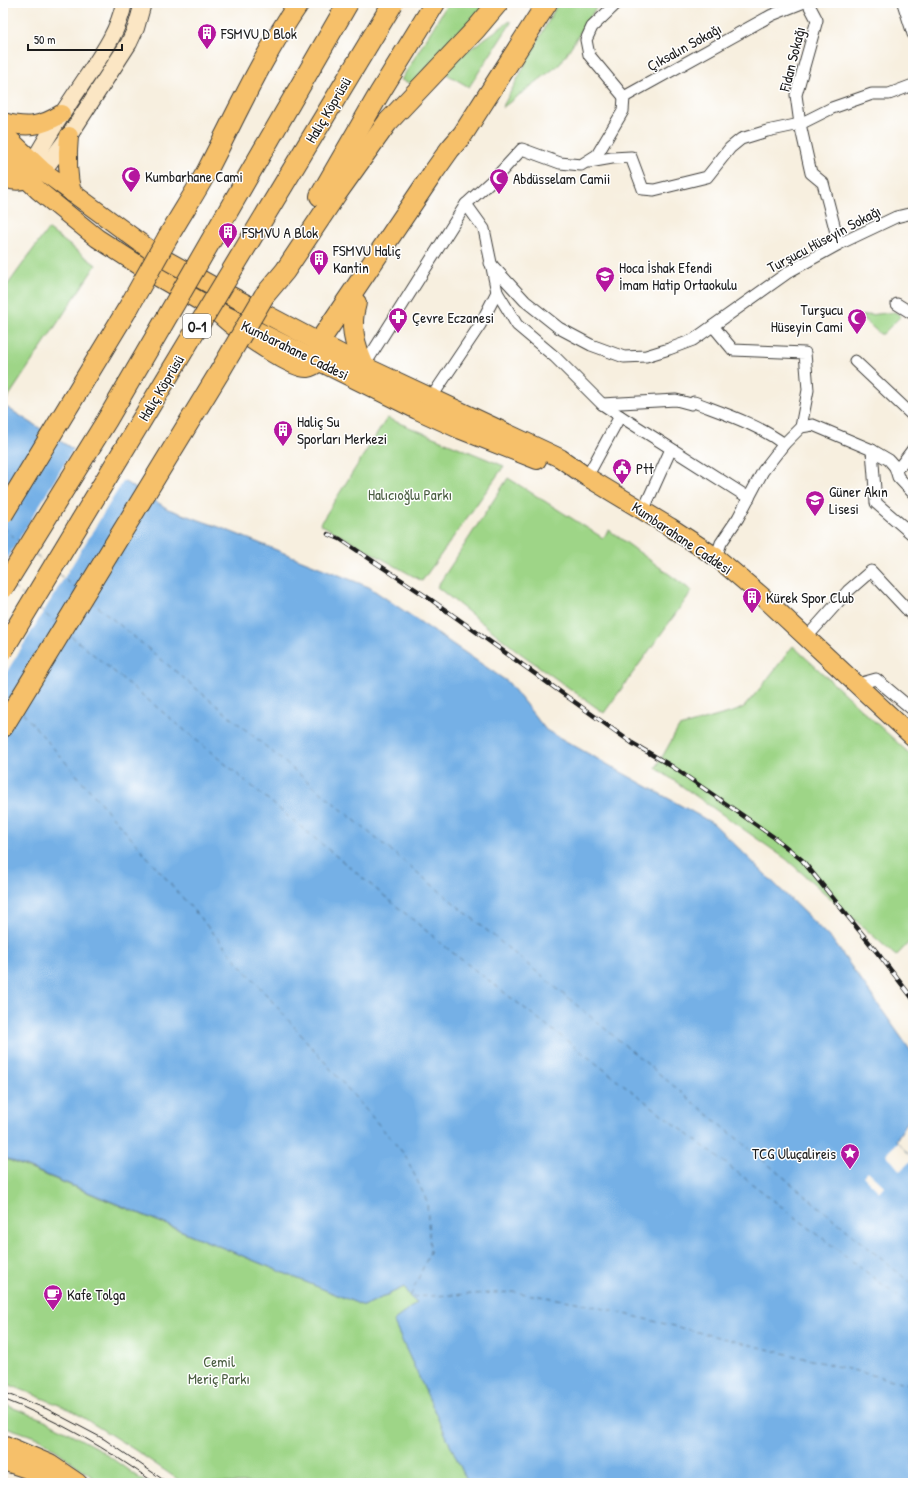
<svg xmlns="http://www.w3.org/2000/svg" width="916" height="1486" viewBox="0 0 916 1486" font-family="'Patrick Hand',sans-serif">
	<rect width="100%" height="100%" fill="#fff"/>
	<filter id="ink" filterUnits="userSpaceOnUse"><feTurbulence type="fractalNoise" baseFrequency=".025" numOctaves="2"/><feDisplacementMap in="SourceGraphic" scale="8" xChannelSelector="R" yChannelSelector="G"/><feConvolveMatrix kernelMatrix="1 2 1 2 8 2 1 2 1" color-interpolation-filters="sRGB"/></filter>
	<filter id="wash" filterUnits="userSpaceOnUse"><feTurbulence type="fractalNoise" baseFrequency=".012" numOctaves="4" result="noise"/><feDisplacementMap in="SourceGraphic" scale="16" xChannelSelector="R" yChannelSelector="G"/><feGaussianBlur stdDeviation="0.9" result="paint"/><feColorMatrix in="noise" values="0 0 0 0 0 0 0 0 0 0 0 0 0 0 0 0 0 1.4 0 .05"/><feComposite in="paint" operator="in"/></filter>
	<g filter="url(#wash)">
		<rect width="100%" height="100%" fill="#f7efdf"/>
		<!-- green -->
		<g fill="#9ed587" stroke="#5d7852">
			<path d="M448 3H486L412 84 401 80Z"/>
			<path d="M558 3H599L560 64 502 108Z"/>
			<path d="M510 21 511 23 469 87 443 72 467 51Z"/>
			<path d="M48 229 96 265 3 405V284L6 287Z"/>
			<path d="M895 312 901 316 883 334H880L860 316Z"/>
			<path d="M387 418 504 466 422 581 320 524Z"/>
			<path d="M508 478 603 538 609 530 692 591 604 713 520 653 437 587Z"/>
			<path d="M793 646 913 757V938L896 956 786 859 656 768 679 727 736 711 744 707 762 686Z"/>
			<path d="M6 1159 364 1306 404 1287 410 1297 417 1303 393 1321 468 1483H183L135 1450 71 1410 3 1382V1164Z"/>
			<path d="M3 1404 45 1420 99 1449 146 1483H100L41 1439 3 1426Z"/>
		</g>
		<!-- water -->
		<path fill="#74b0e6" stroke="#486681" d="M3 405 168 509 219 527 369 587 508 682 546 730 714 824 834 942 913 1054V1113L896 1140 913 1159V1483H468L393 1321 417 1303 410 1297 404 1287 364 1306 3 1157Z"/>
		<!-- pier -->
		<g fill="#f7efdf">
			<path d="M74 448 124 480 3 678V566Z"/>
			<path d="M898 1142 913 1159 900 1171 886 1154Z"/>
			<path d="M868 1171 884 1186 879 1192 863 1176Z"/>
		</g>
		<g fill="none" stroke-linecap="round" stroke-linejoin="round">
			<!-- ferry -->
			<g stroke="#445f77" stroke-width="1" stroke-dasharray="5 4" stroke-linecap="butt">
				<path d="M3 528 19 541"/>
				<path d="M36 555 44 562"/>
				<path d="M59 574 76 589"/>
				<path d="M14 588 24 596"/>
				<path d="M91 601 913 1285"/>
				<path d="M39 609 55 622"/>
				<path d="M71 636 453 953 913 1308"/>
				<path d="M3 690 9 697"/>
				<path d="M23 713 405 1155 427 1201 430 1252 410 1297 514 1292 576 1302 913 1385"/>
			</g>
		</g>
	</g>
	<g filter="url(#ink)">
		<g fill="none" stroke-linecap="round" stroke-linejoin="round">
			<defs>
				<g id="street">
					<path d="M617 3 592 27 586 40 589 55 624 97"/>
					<path d="M808 3 817 20 796 95 800 124 811 173 823 183 839 244"/>
					<path d="M903 3 913 34"/>
					<path d="M624 97 623 111 597 155 581 165 560 163 522 149 499 174 466 204 484 229 497 292 517 325 555 357 602 404 620 416 749 498"/>
					<path d="M624 97 772 15 802 3"/>
					<path d="M589 162 612 158 631 157 643 189 654 190 707 177 730 148 741 139 767 131 800 124 832 108 872 94H889L913 85"/>
					<path d="M490 263 525 301 559 328 591 345 624 357 646 356 669 349 693 340 790 271 839 244 896 217 913 213"/>
					<path d="M897 304 913 314"/>
					<path d="M713 326 733 350 805 353 808 390 801 427"/>
					<path d="M855 361 913 416"/>
					<path d="M364 366 466 204"/>
					<path d="M431 398 480 325 497 292"/>
					<path d="M602 404 676 400 691 404 694 402C725 414 757 424 784 444"/>
					<path d="M872 450 876 503 913 535"/>
					<path d="M895 467 901 465 913 449"/>
					<path d="M587 477 620 416"/>
					<path d="M643 511 671 449"/>
					<path d="M716 557 721 543 738 518 763 471 784 444 801 427 813 425 872 450 889 460 895 467 898 477 913 493"/>
					<path d="M806 638 848 591 871 571 913 616"/>
					<path d="M858 684 876 679 913 710"/>
				</g>
				<g id="secondary">
					<path d="M33 162C48 135 65 109 82 84 99 58 118 34 124 3"/>
					<path d="M43 171 69 136 129 43 136 28 143 3"/>
				</g>
				<g id="primary">
					<path d="M3 122C26 128 41 127 61 114"/>
					<path d="M3 133 43 171 157 255 222 291 364 366 560 458 587 477 670 527 716 557 763 597 913 737"/>
					<path d="M69 136C67 156 67 174 72 193"/>
					<path d="M3 156 39 191 97 238 151 273 217 311 417 410 461 430 537 460"/>
					<path d="M3 176C11 183 23 181 33 178"/>
					<path d="M3 1444 50 1464 78 1483"/>
					<path d="M3 1461 27 1469 53 1483"/>
				</g>
				<g id="highway">
					<path d="M320 196 379 94 435 3"/>
					<path d="M168 237C181 214 196 192 208 169 237 113 263 55 299 3"/>
					<path d="M264 296 285 271 337 193 387 123 476 29 498 3"/>
					<path d="M356 303C349 326 355 346 364 366"/>
					<path d="M217 311C223 316 229 322 236 327 247 336 295 369 307 367 316 366 321 357 325 351"/>
					<path d="M318 361 319 342 433 173 450 149 463 134 547 3"/>
					<path d="M3 727 219 373"/>
				</g>
			</defs>
			<!-- street casing -->
			<use href="#street" stroke="#3d3c39" stroke-width="13"/>
			<!-- secondary casing -->
			<use href="#secondary" stroke="#3d3c39" stroke-width="18"/>
			<!-- primary casing -->
			<use href="#primary" stroke="#3d3c39" stroke-width="20"/>
			<!-- highway casing -->
			<use href="#highway" stroke="#3d3c39" stroke-width="22"/>
			<!-- street -->
			<use href="#street" stroke="#fff" stroke-width="11"/>
			<!-- secondary -->
			<use href="#secondary" stroke="#fbe6c4" stroke-width="16"/>
			<!-- primary -->
			<use href="#primary" stroke="#f6c06b" stroke-width="18"/>
			<!-- highway -->
			<use href="#highway" stroke="#f6c06b" stroke-width="20"/>
			<!-- tram -->
			<g stroke="#1c1c1c" stroke-width="1">
				<path d="M3 1392 47 1409 104 1439 168 1483"/>
				<path d="M3 1399C58 1420 107 1449 155 1483"/>
			</g>
			<defs>
				<path id="rail" d="M328 534 340 539 430 599 632 743 673 767 775 838 802 860 880 956 913 999"/>
			</defs>
			<!-- rail casing -->
			<use href="#rail" stroke="#1c1c1c" stroke-width="4.5"/>
			<!-- rail -->
			<use href="#rail" stroke="#fff" stroke-width="3" stroke-dasharray="9" stroke-linecap="butt"/>
			<defs>
				<g id="highway-bridge">
					<path d="M219 373 264 296"/>
					<path d="M3 514 130 305 168 237"/>
					<path d="M3 588 107 420 160 329 348 3"/>
					<path d="M3 650 393 3"/>
				</g>
			</defs>
			<!-- highway-bridge casing -->
			<use href="#highway-bridge" stroke="#3d3c39" stroke-width="22" stroke-linecap="butt"/>
			<!-- highway-bridge -->
			<use href="#highway-bridge" stroke="#f6c06b" stroke-width="20"/>
		</g>
	</g>
	<!-- icons -->
	<defs>
		<symbol id="building-pin" viewBox="-11 -11 22 30"><path d="M0 17L-7.5 6A9.5 9.5 0 1 1 7.5 6Z" fill="#b5179e" stroke="#fff"/><path d="M-4-6H4V6H1V3H-1V6H-4ZM-2.5-4.3h1.7v1.8h-1.7ZM.8-4.3h1.7v1.8H.8ZM-2.5-1h1.7V.8h-1.7ZM.8-1h1.7V.8H.8Z" fill="#fff"/></symbol>
		<symbol id="mosque-pin" viewBox="-11 -11 22 30"><path d="M0 17L-7.5 6A9.5 9.5 0 1 1 7.5 6Z" fill="#b5179e" stroke="#fff"/><path d="M3.5-4.9A6 6 0 1 0 3.5 4.9A5 5 0 1 1 3.5-4.9Z" fill="#fff"/></symbol>
		<symbol id="school-pin" viewBox="-11 -11 22 30"><path d="M0 17L-7.5 6A9.5 9.5 0 1 1 7.5 6Z" fill="#b5179e" stroke="#fff"/><path d="M0-5L7-2L0 1L-7-2ZM-4 1L0 2.5L4 1V4Q0 6-4 4Z" fill="#fff"/></symbol>
		<symbol id="pharmacy-pin" viewBox="-11 -11 22 30"><path d="M0 17L-7.5 6A9.5 9.5 0 1 1 7.5 6Z" fill="#b5179e" stroke="#fff"/><path d="M-2-6h4v4h4v4h-4v4h-4v-4h-4v-4h4Z" fill="#fff"/></symbol>
		<symbol id="civic-pin" viewBox="-11 -11 22 30"><path d="M0 17L-7.5 6A9.5 9.5 0 1 1 7.5 6Z" fill="#b5179e" stroke="#fff"/><path d="M-.6-6.5H3V-4.5H.6V-3L4-1V1h2V6H-6V1h2V-1L-.6-3ZM-1.2 2.5V6h2.4V2.5Z" fill="#fff"/></symbol>
		<symbol id="sight-pin" viewBox="-11 -11 22 30"><path d="M0 17L-7.5 6A9.5 9.5 0 1 1 7.5 6Z" fill="#b5179e" stroke="#fff"/><path d="M0-6L1.8-2.2L6-1.7L2.9 1.2L3.7 5.4L0 3.3L-3.7 5.4L-2.9 1.2L-6-1.7L-1.8-2.2Z" fill="#fff"/></symbol>
		<symbol id="cafe-pin" viewBox="-11 -11 22 30"><path d="M0 17L-7.5 6A9.5 9.5 0 1 1 7.5 6Z" fill="#b5179e" stroke="#fff"/><path d="M-5.5-4.5H6V0H3Q3 3.5 0 3.5H-2.5Q-5.5 3.5-5.5 0ZM3-3.2v2h1.7v-2ZM-6 4.5H4V6H-6Z" fill="#fff"/></symbol>
	</defs>
	<g fill-rule="evenodd">
		<use href="#building-pin" x="196" y="22" width="22" height="30"/>
		<use href="#mosque-pin" x="120" y="165" width="22" height="30"/>
		<use href="#mosque-pin" x="488" y="167" width="22" height="30"/>
		<use href="#building-pin" x="217" y="221" width="22" height="30"/>
		<use href="#building-pin" x="308" y="248" width="22" height="30"/>
		<use href="#school-pin" x="594" y="265" width="22" height="30"/>
		<use href="#pharmacy-pin" x="387" y="306" width="22" height="30"/>
		<use href="#mosque-pin" x="846" y="307" width="22" height="30"/>
		<use href="#building-pin" x="272" y="419" width="22" height="30"/>
		<use href="#civic-pin" x="611" y="457" width="22" height="30"/>
		<use href="#school-pin" x="804" y="489" width="22" height="30"/>
		<use href="#building-pin" x="741" y="586" width="22" height="30"/>
		<use href="#sight-pin" x="839" y="1142" width="22" height="30"/>
		<use href="#cafe-pin" x="42" y="1283" width="22" height="30"/>
	</g>
	<g text-anchor="middle" dominant-baseline="central" stroke-width="3" stroke-linejoin="round" paint-order="stroke">
		<!-- shield labels -->
		<rect fill="#fff" stroke="#606060" stroke-width="1" x="183" y="314" width="28" height="24" rx="3"/>
		<g font-size="14" font-weight="bold" fill="#1c1c1c">
			<text x="197" y="326">O-1</text>
		</g>
		<!-- poi labels -->
		<g font-size="15" fill="#1c1c1c" stroke="#fff" text-anchor="start">
			<text x="221" y="33">FSMVU D Blok</text>
			<text x="145" y="176">Kumbarhane Cami</text>
			<text x="513" y="178">Abdüsselam Camii</text>
			<text x="242" y="232">FSMVU A Blok</text>
			<text x="333" y="250">FSMVU Haliç<tspan x="333" dy="17">Kantin</tspan></text>
			<text x="619" y="267">Hoca İshak Efendi<tspan x="619" dy="17">İmam Hatip Ortaokulu</tspan></text>
			<text x="843" y="309" text-anchor="end">Turşucu<tspan x="843" dy="17">Hüseyin Cami</tspan></text>
			<text x="412" y="317">Çevre Eczanesi</text>
			<text x="297" y="421">Haliç Su<tspan x="297" dy="17">Sporları Merkezi</tspan></text>
			<text x="636" y="468">Ptt</text>
			<text x="829" y="491">Güner Akın<tspan x="829" dy="17">Lisesi</tspan></text>
			<text x="766" y="597">Kürek Spor Club</text>
			<text x="836" y="1153" text-anchor="end">TCG Uluçalireis</text>
			<text x="67" y="1294">Kafe Tolga</text>
		</g>
		<!-- street labels -->
		<g font-size="15" fill="#1c1c1c" stroke="#fff">
			<text transform="translate(684 47) rotate(-29)">Çıksalın Sokağı</text>
			<text transform="translate(792 59) rotate(-76)">Fidan Sokağı</text>
			<text transform="translate(328 110) rotate(-59)">Haliç Köprüsü</text>
			<text transform="translate(824 239) rotate(-28)">Turşucu Hüseyin Sokağı</text>
			<text transform="translate(295 350) rotate(26)">Kumbarahane Caddesi</text>
			<text transform="translate(161 388) rotate(-59)">Haliç Köprüsü</text>
			<text transform="translate(682 538) rotate(34)">Kumbarahane Caddesi</text>
		</g>
		<!-- park labels -->
		<g font-size="15" fill="#4a5d41" stroke="#fff">
			<text x="410" y="494">Halıcıoğlu Parkı</text>
			<text x="219" y="1361">Cemil<tspan x="219" dy="17">Meriç Parkı</tspan></text>
		</g>
	</g>
	<!-- margin -->
	<rect width="916" height="1486" fill="none" stroke="#fff" stroke-width="16"/>
	<!-- scale -->
	<path d="M28 44v6h94v-6" fill="none" stroke="#1c1c1c" stroke-width="2"/>
	<text x="34" y="44" font-size="12" fill="#1c1c1c" stroke="#ffffff" stroke-width="3" paint-order="stroke">50 m</text>
</svg>
